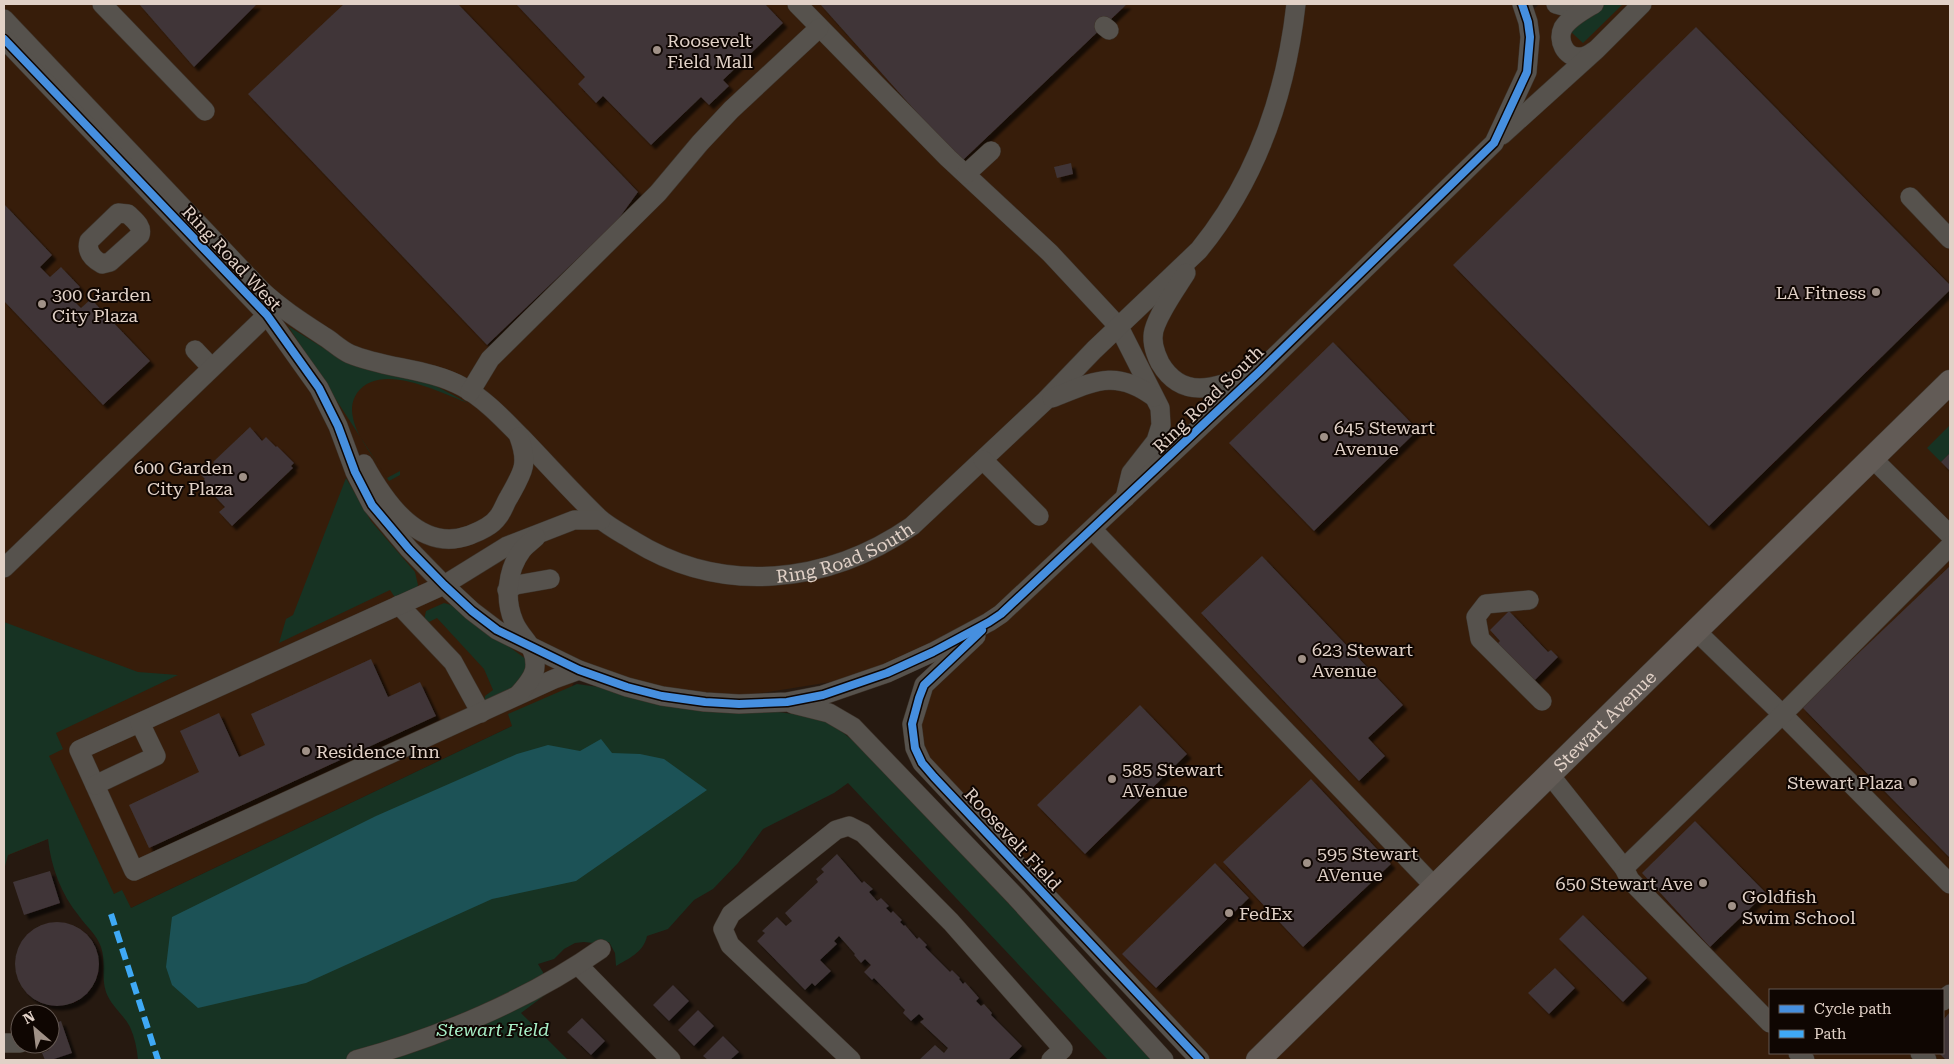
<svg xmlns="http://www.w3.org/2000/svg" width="1954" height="1064" viewBox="0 0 1954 1064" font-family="'Roboto Serif',serif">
	<defs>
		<filter id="shadow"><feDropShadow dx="4.5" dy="4.5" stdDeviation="1" flood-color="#0009"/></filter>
	</defs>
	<rect width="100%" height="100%" fill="#261910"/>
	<!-- built -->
	<path fill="#371d0a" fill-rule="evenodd" d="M4 4H1521L1525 18 1539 4H1950V1060H1207L925 758 919 739 926 693 982 630 887 673 705 702 579 671 560 713 512 726 131 908 48 839 4 857ZM1770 990H1943V1053H1770Z"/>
	<!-- green -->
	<g fill="#173323">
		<path d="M1599 4H1623L1583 43 1570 31Z"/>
		<path d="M288 326 343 360 434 385 468 403C439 392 380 361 357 393 351 402 351 411 354 422 359 440 377 461 387 478L400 471V475L389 481Z"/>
		<path d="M1950 425V453L1941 462 1927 448Z"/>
		<path d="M346 478 371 521 415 572 418 585 414 595 398 602 390 590 279 643 286 619 293 615Z"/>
		<path d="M444 603 451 605 526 659 527 681 484 702 485 696 493 690 484 669 437 618 429 622 424 620 426 611Z"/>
		<path d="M4 622 138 672 178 675 56 733 63 749 49 756 114 894 122 890 131 908 512 726 508 714 577 684 793 714 816 717 835 726 869 754 1155 1060H1108L848 783 834 793 763 829 738 863 713 889 694 900 668 929 647 936C644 952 628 959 616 966L615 953 609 942 603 944 584 942 575 943 564 949 554 959 538 964 553 989 521 1013 568 1060H138C137 1049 135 1038 130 1027 124 1015 111 1006 106 992 101 978 106 961 101 947 97 935 86 926 79 916 61 894 51 867 48 839L8 855 4 870Z"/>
	</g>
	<!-- water -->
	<path fill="#1c5256" d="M601 739 612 753 640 754 664 759 707 790 576 881 492 899 306 983 198 1008 172 985 166 967 172 917 376 816 517 754 548 745 580 751Z"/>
	<!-- building -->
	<g fill="#3f3537" filter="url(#shadow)">
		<path d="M139 4H257L194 67Z"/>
		<path d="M344 4H458L638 192 617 221 487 345 248 94Z"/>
		<path d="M516 4H765L783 23 723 80 729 86 709 105 701 97 651 145 603 96 596 103 578 84 585 77Z"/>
		<path d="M820 4H1127L961 162Z"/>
		<path d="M1696 27 1950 285V290L1709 526 1453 265Z"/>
		<path d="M1071 163 1073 174 1057 178 1054 167Z"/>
		<path d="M4 204 52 255 40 267 50 277 61 267 80 287 70 297 81 308 91 299 150 361 103 405 4 301Z"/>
		<path d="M1333 342 1418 430 1314 531 1229 443Z"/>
		<path d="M250 427 262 441 266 437 276 447 277 446 294 463 291 466 293 468 232 526 219 512 225 507 201 482 205 479 201 475 214 463 213 462Z"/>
		<path d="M1950 453V471L1941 462Z"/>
		<path d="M1262 556 1403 705 1368 738 1385 756 1359 781 1201 613Z"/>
		<path d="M1950 566V858L1802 707Z"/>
		<path d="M1509 611 1548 652 1551 650 1558 657 1532 683 1495 646 1500 641 1490 630Z"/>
		<path d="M371 659 388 697 420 682 436 716 149 848 129 805 199 772 180 731 219 713 239 757 265 745 251 714Z"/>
		<path d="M1140 705 1187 754 1085 854 1037 805Z"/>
		<path d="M1311 779 1391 864 1303 947 1223 862Z"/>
		<path d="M1695 821 1766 893 1710 947 1642 873Z"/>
		<path d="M837 854 862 883 864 881 873 889 869 892 877 901 881 898 889 906 886 908 891 913 893 911 902 920 900 922 904 926 905 925 917 939 919 937 927 945 925 947 950 972 952 970 960 978 959 979 963 984 965 982 979 998 976 1001 981 1006 984 1004 992 1013 991 1015 1022 1046 1008 1060H919L935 1045 944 1053 948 1048 920 1022 924 1019 919 1014 911 1021 903 1013 905 1010 874 978 872 980 864 972 871 965 865 959 861 963 854 955 855 954 839 936 834 941 837 944 820 960 831 971 815 986 812 983 805 990 757 941 765 933 762 931 777 917 786 926 792 921 785 913 818 882 816 879 824 872 821 869Z"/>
		<path d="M1215 863 1249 898 1156 988 1122 954Z"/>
		<path d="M50 871 60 903 24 915 13 882Z"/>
		<path d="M1583 915 1647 978 1623 1002 1559 939Z"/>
		<circle cx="57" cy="964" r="42"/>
		<path d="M1555 968 1575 988 1549 1014 1528 993Z"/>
		<path d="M673 985 689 1001 669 1021 653 1005Z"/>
		<path d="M698 1010 714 1026 694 1046 678 1030Z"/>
		<path d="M1950 1012V1060H1946L1939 1053H1943V1020Z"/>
		<path d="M582 1018 605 1041 591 1055 567 1032Z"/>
		<path d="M61 1021 72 1053 51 1060H45L42 1053 49 1050 47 1044H50V1025Z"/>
		<path d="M723 1036 739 1052 730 1060H708L703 1056Z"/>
	</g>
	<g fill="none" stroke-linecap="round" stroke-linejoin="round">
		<defs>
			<g id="minor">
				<path d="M102 4 205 111"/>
				<path d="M797 4 948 158 1050 253 1119 327 1160 408 1161 425 1156 441 1131 473 1125 498"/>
				<path d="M1556 4 1567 7 1585 4"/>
				<path id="s1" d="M4 19 261 290C280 308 302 322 325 337 333 342 341 350 350 354 386 369 429 368 463 387 486 400 504 420 523 439 548 465 573 493 599 518 609 527 623 534 634 541 723 596 828 584 912 526L1045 401 1094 350 1199 250C1257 179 1286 94 1296 4"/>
				<path d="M1104 26 1109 30"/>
				<path d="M4 39 267 315 319 388 338 426 355 472 372 505 409 549 444 585 472 611 497 630 579 670 627 687 662 696 705 702 739 704 787 702 823 695 887 673 933 652 989 622 1001 614 1259 372 1494 143 1527 72 1530 37 1528 22 1522 4"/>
				<path d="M1594 51C1590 54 1585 57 1580 57 1565 58 1557 40 1563 28 1569 18 1584 10 1594 4"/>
				<path d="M1502 135 1596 50 1642 4"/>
				<path d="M966 174 991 151"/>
				<path d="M1910 197 1950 239"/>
				<path d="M118 213 128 214C134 220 143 226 140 235L110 262 102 264C93 259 86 252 89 241Z"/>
				<path d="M1186 273C1176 289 1159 312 1154 330 1151 341 1155 353 1160 363 1183 402 1217 387 1251 374"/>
				<path d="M195 350 211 367"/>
				<path d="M470 392 490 359 658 193 700 143 731 110 819 28"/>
				<path d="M1052 398C1093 382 1115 368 1154 397"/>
				<path d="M1873 459 1950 535"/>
				<path d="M983 460 1039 516"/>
				<path d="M364 464C385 502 420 554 470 535 480 531 492 526 498 517 503 511 505 503 509 497 523 472 529 464 519 437"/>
				<path d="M1092 529 1435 887"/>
				<path d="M4 568 267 315"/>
				<path d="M507 590 516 585 550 579"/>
				<path d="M1529 600 1486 604 1476 617 1480 639 1542 701"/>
				<path d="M399 605 453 662 481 713"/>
				<path d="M1696 631 1782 714 1950 884"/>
				<path d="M976 636 924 685 912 724 915 748 922 763 1200 1060"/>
				<path d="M579 670 554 679 134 871 79 750 444 585 507 546 574 520H601"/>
				<path d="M518 695C525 687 535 677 535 666 536 645 521 639 514 622 504 599 507 570 522 550 526 545 532 541 536 537"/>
				<path d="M793 704 829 713 853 727 1016 897 1164 1060"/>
				<path d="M1550 775 1624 868 1630 880 1770 1023"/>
				<path d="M95 785 156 756 140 723"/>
				<path d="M1624 868 1792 705 1950 546"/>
				<path d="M578 965 671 1060"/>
				<path d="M1943 1001 1950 994"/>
				<path d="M4 1043H20"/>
				<path d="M1798 1053 1805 1060"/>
				<path d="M1920 1053 1927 1060"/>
				<path d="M356 1060C440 1037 530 999 601 949"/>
				<path d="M851 1060 730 945 723 929 731 914 836 830 849 826 863 833 951 922 1063 1049 1051 1060"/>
			</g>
			<g id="major">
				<path id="s2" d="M1258 1060 1950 382"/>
			</g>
		</defs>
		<!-- minor casing -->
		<use href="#minor" stroke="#3e342b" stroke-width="20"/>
		<!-- major casing -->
		<use href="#major" stroke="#3e342b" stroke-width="25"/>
		<!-- minor -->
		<use href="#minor" stroke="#56524d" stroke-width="19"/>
		<!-- major -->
		<use href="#major" stroke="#625b56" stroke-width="24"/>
		<!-- quiet -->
		<path stroke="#3fa9f5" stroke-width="6" stroke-dasharray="12 6" stroke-linecap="butt" d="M111 914 158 1060"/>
		<defs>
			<g id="cycleway">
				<path d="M4 39 267 315 319 388 338 426 355 472 372 505 409 549 444 585 472 611 497 630 579 670 627 687 662 696 705 702 739 704 787 702 823 695 887 673 933 652 989 622 1001 614 1259 372 1494 143 1527 72 1530 37 1528 22 1522 4"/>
				<path d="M982 630 924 685 919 698 912 724 915 748 922 763 934 777 1200 1060"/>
			</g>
		</defs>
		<!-- cycleway casing -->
		<use href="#cycleway" stroke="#0f0602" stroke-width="11"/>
		<!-- cycleway -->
		<use href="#cycleway" stroke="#468fdf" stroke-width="8"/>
	</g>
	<!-- markers -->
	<g fill="#a09187" stroke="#0f0602" stroke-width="2">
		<circle cx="657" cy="50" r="5"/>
		<circle cx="1876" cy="292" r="5"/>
		<circle cx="42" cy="304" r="5"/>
		<circle cx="1324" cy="437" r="5"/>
		<circle cx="243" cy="477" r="5"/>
		<circle cx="1302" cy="659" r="5"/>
		<circle cx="306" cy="751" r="5"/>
		<circle cx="1112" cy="779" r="5"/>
		<circle cx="1913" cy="782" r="5"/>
		<circle cx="1307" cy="863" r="5"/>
		<circle cx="1703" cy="883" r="5"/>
		<circle cx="1732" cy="906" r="5"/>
		<circle cx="1229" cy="913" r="5"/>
	</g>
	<g text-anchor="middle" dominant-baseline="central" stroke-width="4" stroke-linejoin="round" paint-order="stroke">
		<!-- poi labels -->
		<g font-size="18" fill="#e1d1c7" stroke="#0f0602" text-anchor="start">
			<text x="667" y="40">Roosevelt<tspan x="667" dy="21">Field Mall</tspan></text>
			<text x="1866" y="292" text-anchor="end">LA Fitness</text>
			<text x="52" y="294">300 Garden<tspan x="52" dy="21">City Plaza</tspan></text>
			<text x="1334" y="427">645 Stewart<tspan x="1334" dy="21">Avenue</tspan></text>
			<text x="233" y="467" text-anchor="end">600 Garden<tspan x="233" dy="21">City Plaza</tspan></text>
			<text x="1312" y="649">623 Stewart<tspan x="1312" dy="21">Avenue</tspan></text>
			<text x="316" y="751">Residence Inn</text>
			<text x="1122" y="769">585 Stewart<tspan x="1122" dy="21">AVenue</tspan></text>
			<text x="1903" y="782" text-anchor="end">Stewart Plaza</text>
			<text x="1317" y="853">595 Stewart<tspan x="1317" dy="21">AVenue</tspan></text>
			<text x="1693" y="883" text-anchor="end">650 Stewart Ave</text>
			<text x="1742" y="896">Goldfish<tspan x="1742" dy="21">Swim School</tspan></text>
			<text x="1239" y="913">FedEx</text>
		</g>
		<!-- street labels -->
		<g font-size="18" fill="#e1d1c7" stroke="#0f0602">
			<text transform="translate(232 258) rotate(47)">Ring Road West</text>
			<text transform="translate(1208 399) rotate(-44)">Ring Road South</text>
			<text stroke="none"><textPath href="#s1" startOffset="1054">Ring Road South</textPath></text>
			<text stroke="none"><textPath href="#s2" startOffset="485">Stewart Avenue</textPath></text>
			<text transform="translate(1013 839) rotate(47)">Roosevelt Field</text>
		</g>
		<!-- park labels -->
		<g font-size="18" font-style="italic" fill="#a8f0c7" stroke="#0f0602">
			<text x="493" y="1029">Stewart Field</text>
		</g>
	</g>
	<!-- border -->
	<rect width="1954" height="1064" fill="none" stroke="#e1d1c7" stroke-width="10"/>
	<!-- legend -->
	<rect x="1769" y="989" width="175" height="65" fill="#0f0602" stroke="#635751"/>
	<rect x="1779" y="1005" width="25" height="8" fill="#468fdf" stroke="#635751"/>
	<text x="1814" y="1014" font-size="15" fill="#e1d1c7">Cycle path</text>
	<rect x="1779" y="1030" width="25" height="8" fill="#3fa9f5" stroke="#635751"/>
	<text x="1814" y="1039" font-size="15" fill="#e1d1c7">Path</text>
	<!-- north arrow -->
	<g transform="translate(35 1029) rotate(332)"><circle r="24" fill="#0f0602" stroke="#635751"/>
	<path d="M0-4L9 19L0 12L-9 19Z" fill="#a09187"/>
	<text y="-8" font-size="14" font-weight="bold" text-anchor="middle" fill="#e1d1c7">N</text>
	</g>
</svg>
